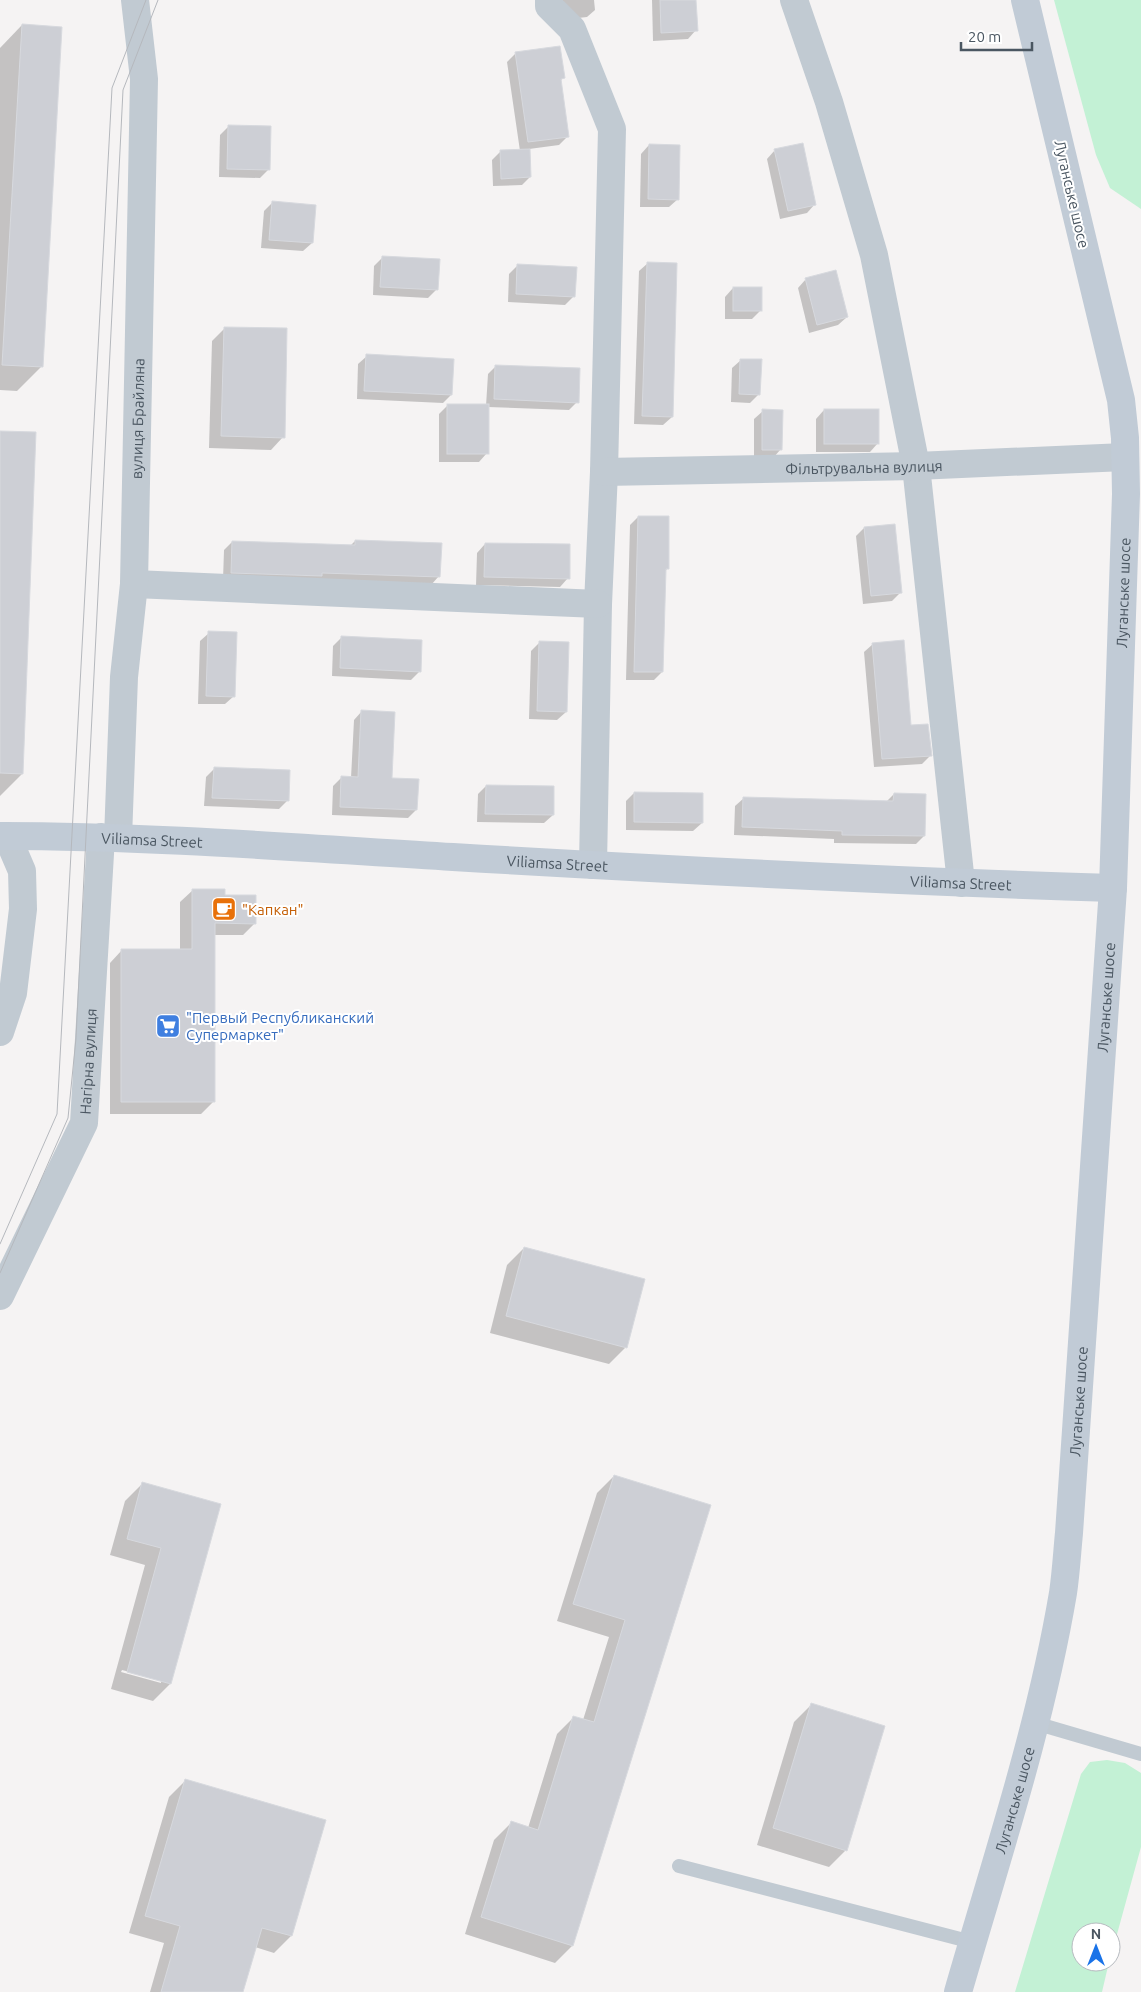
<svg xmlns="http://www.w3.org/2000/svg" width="1141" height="1992" viewBox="0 0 1141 1992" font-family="Ubuntu,sans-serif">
	<rect width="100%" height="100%" fill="#f5f3f3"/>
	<!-- green -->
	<g fill="#c3f1d5">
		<path d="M1054 0H1141V209L1110 188 1096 155Z"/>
		<path d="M1107 1760 1125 1763 1141 1773V1847L1111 1956V1932H1081V1962H1109L1102 1992H1015L1081 1774 1090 1762Z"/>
	</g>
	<!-- shadow -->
	<g fill="#0003" fill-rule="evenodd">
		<path d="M554 0H594L595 10 587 17 569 19Z"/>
		<path d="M652 0H695L696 30 688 39 653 41Z"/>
		<path d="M22 25 41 367 17 391 0 390V48Z"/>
		<path d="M516 53 563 78 560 81 568 136 559 145 529 149 530 177 522 185 493 186 492 160 500 152 520 151 507 62Z"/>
		<path d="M229 126 269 169 260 178 219 177 220 135Z"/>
		<path d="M649 145 678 199 669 207H640L641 154Z"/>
		<path d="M775 150 815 204 807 213 780 219 767 159Z"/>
		<path d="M273 202 312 243 303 251 261 248 264 211Z"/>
		<path d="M383 257 437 289 428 298 373 295 374 266Z"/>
		<path d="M648 263 672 417 663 425 634 424 639 271Z"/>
		<path d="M518 265 574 296 565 305 508 302 509 274Z"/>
		<path d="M806 279 847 317 838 325 809 333 798 288Z"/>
		<path d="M733 288 760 311 752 319H725V297Z"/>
		<path d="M225 328 283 437 271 450 209 448 212 341Z"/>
		<path d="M367 356 451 395 443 403 357 399 358 364Z"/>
		<path d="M741 360 759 394 750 403 731 402 732 368Z"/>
		<path d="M496 366 577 402 569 410 488 407 487 453 479 462H439V414L447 406H486L488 374Z"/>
		<path d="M824 410 878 443 870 452H816V419Z"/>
		<path d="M763 411 781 449 773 458H754V419Z"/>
		<path d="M0 432 22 774 0 796Z"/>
		<path d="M638 517 667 569 665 571 662 672 654 680H626L630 525Z"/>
		<path d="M864 528 901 592 892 601 863 604 856 536Z"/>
		<path d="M355 541 439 576 431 585 223 580 224 550 232 542 350 546Z"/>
		<path d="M485 544 568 578 560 587 476 585 477 553Z"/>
		<path d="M209 633 234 696 225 704H198L200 641Z"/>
		<path d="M342 637 419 672 411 680 332 676 333 646Z"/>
		<path d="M540 642 566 712 557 720 529 719 531 651Z"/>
		<path d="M873 644 909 727 930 756 922 764 874 767 864 652Z"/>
		<path d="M362 711 390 779 416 810 408 818 332 815 333 786 342 777 351 778 354 720Z"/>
		<path d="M214 769 288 800 279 809 204 806 206 777Z"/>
		<path d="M486 786 553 815 544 823 477 822 478 794Z"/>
		<path d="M634 793 702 823 693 831 626 830V801Z"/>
		<path d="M894 794 924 836 916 844 834 843V839L734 835 735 806 744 798 886 802Z"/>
		<path d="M193 890 224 896 255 923 243 935H214L213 1102 201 1114H110V963L122 950H180V902Z"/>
		<path d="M524 1248 626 1347 609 1364 490 1333 507 1265Z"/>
		<path d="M614 1476 709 1506 572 1946 555 1963 465 1934 494 1840 511 1823 528 1828 557 1734 574 1717 583 1720 609 1637 557 1621 597 1493Z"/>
		<path d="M142 1484 219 1505 170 1684 153 1701 111 1689 145 1565 110 1555 125 1501ZM122 1670 161 1680V1683L121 1672Z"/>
		<path d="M811 1705 846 1850 829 1867 757 1845 794 1722Z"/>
		<path d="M186 1780 325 1821 291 1936 274 1953 255 1947 242 1992H150L164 1943 129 1933 169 1797Z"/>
	</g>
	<!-- building -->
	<g fill="#cdcfd5" stroke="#d7d9de">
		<path d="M660 0H696L698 31 661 33Z"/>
		<path d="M22 24 62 27 43 367 2 365Z"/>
		<path d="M560 46 565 78 561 79 569 137 528 142 515 52Z"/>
		<path d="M228 125 271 126 270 170 227 169Z"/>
		<path d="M803 143 816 205 788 211 774 149Z"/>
		<path d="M649 144 680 145 679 200 648 199Z"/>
		<path d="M530 149 531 177 501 179 500 150Z"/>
		<path d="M272 201 316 205 313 243 269 240Z"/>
		<path d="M382 256 440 259 438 290 380 287Z"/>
		<path d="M647 262 677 263 673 417 642 416Z"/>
		<path d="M517 264 577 267 575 297 516 294Z"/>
		<path d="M836 270 848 317 817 325 805 278Z"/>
		<rect x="733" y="287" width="29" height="24"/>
		<path d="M224 327 287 328 285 438 221 436Z"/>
		<path d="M366 354 454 359 452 395 364 391Z"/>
		<path d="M740 359H762L760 395 739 394Z"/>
		<path d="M495 365 580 368 579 403 494 399Z"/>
		<rect x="447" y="404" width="42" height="50"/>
		<path d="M762 409 783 410 782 450H762Z"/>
		<rect x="824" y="409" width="55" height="35"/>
		<path d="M0 431 36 432 23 774 0 773Z"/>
		<path d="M638 516H669V569H666L663 672H634Z"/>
		<path d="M895 524 902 593 871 596 864 527Z"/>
		<path d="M355 540 442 543 440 577 322 573V576L231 573 232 541 355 545Z"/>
		<path d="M485 543 570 544V579L484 577Z"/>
		<path d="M208 631 237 632 235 697 206 696Z"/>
		<path d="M341 636 422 640 421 672 340 668Z"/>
		<path d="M904 640 911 725 928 724 932 756 882 759 872 643Z"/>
		<path d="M539 641 569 642 567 712 537 711Z"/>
		<path d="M361 710 395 712 392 778 419 779 417 810 340 807 341 776 358 777Z"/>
		<path d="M214 767 290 770 289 801 212 798Z"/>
		<path d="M486 785 554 786V815L485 814Z"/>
		<path d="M634 792 703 793V823L634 822Z"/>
		<path d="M894 793 926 794 925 836 842 835V831L742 827 743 797 893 801Z"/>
		<path d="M192 889H225V895H256V924L215 923V1102H121V949H192Z"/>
		<path d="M524 1247 645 1279 627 1348 506 1316Z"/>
		<path d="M614 1475 711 1505 573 1946 481 1917 511 1821 538 1830 573 1716 594 1722 625 1620 573 1604Z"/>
		<path d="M142 1482 221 1504 171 1684 127 1672 161 1548 127 1539Z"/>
		<path d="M811 1703 885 1726 847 1851 773 1828Z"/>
		<path d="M185 1779 326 1820 292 1936 262 1928 243 1992H161L180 1926 145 1916Z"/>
	</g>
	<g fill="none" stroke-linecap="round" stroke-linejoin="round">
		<!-- lane -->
		<g stroke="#c1cad2" stroke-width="14">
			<path d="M1035 1723 1141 1754"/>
			<path d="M679 1866 972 1942"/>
		</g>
		<!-- street -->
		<g stroke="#c1cad2" stroke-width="28">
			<path d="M549 0V6L572 29 612 129 604 472 598 604 593 865"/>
			<path d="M794 0 829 102 874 255 916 466 961 883"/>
			<path id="s1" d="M604 472 916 466 1125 457"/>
			<path d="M134 584 598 604"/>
			<path id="s2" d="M118 838 124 677 134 584 144 79 135 0"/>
			<path d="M0 1032 13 993 23 909 22 871 7 836"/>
			<path id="s3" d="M0 1296 84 1123 101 837"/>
		</g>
		<!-- secondary -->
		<g stroke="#c1cbd6" stroke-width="28">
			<path id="s4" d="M0 836C151 836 302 848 453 857 673 870 893 881 1113 888"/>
			<path id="s5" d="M958 1992C996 1860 1040 1729 1063 1593 1066 1573 1067 1553 1069 1533L1113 888 1126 494 1125 438 1121 400 1025 0"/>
		</g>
		<!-- tram -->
		<g stroke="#b5b8bd" stroke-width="1">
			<path d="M0 1244 57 1114 112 88 146 0"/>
			<path d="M0 1273 68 1118 76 1038 123 90 158 0"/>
		</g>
	</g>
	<!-- icons -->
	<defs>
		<symbol id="cafe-square" viewBox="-11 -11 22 22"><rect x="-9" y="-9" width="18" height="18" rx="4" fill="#e8710a" stroke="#fff"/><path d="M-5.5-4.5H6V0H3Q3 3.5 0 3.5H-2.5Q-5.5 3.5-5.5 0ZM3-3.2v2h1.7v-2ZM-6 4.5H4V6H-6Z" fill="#fff"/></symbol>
		<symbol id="supermarket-square" viewBox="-11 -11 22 22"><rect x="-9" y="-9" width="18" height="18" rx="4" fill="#3f7fe0" stroke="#fff"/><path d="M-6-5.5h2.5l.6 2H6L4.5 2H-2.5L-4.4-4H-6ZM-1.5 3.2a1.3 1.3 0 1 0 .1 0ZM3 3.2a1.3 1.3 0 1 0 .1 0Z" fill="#fff"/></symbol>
	</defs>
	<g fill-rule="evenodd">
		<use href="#cafe-square" x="210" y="895" width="28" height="28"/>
		<use href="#supermarket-square" x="154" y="1012" width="28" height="28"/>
	</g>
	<g text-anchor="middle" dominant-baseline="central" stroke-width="4" stroke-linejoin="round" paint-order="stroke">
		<!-- street labels -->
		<g font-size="15" fill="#4a5661" stroke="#fff">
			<text transform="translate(1072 194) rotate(77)">Луганське шосе</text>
			<text stroke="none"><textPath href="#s2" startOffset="420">вулиця Брайляна</textPath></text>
			<text stroke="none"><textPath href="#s1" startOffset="260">Фільтрувальна вулиця</textPath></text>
			<text stroke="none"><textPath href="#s5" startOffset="1415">Луганське шосе</textPath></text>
			<text stroke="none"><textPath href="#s4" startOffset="152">Viliamsa Street</textPath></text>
			<text stroke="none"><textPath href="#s4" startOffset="558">Viliamsa Street</textPath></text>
			<text stroke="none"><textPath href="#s4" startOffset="962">Viliamsa Street</textPath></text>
			<text stroke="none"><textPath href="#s5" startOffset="1010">Луганське шосе</textPath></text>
			<text stroke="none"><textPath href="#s3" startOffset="254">Нагірна вулиця</textPath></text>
			<text stroke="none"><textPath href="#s5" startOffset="605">Луганське шосе</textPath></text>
			<text stroke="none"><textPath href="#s5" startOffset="200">Луганське шосе</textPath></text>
		</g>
		<!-- food labels -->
		<g font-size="15" fill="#c56008" stroke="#fff" text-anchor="start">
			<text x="242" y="909">"Капкан"</text>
		</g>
		<!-- shop labels -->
		<g font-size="15" fill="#366cbe" stroke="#fff" text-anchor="start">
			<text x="186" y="1017">"Первый Республиканский<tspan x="186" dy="17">Супермаркет"</tspan></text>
		</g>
	</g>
	<!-- north arrow -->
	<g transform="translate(1096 1947)"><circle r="24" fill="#ffffff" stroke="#b7bbc0"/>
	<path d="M0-4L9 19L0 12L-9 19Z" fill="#1a73e8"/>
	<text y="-8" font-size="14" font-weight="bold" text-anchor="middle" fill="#4a5661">N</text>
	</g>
	<!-- scale -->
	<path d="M961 42v8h71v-8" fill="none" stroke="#4a5661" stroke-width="2.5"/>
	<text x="968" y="42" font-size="15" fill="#4a5661" stroke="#ffffff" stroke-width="4" paint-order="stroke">20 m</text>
</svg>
